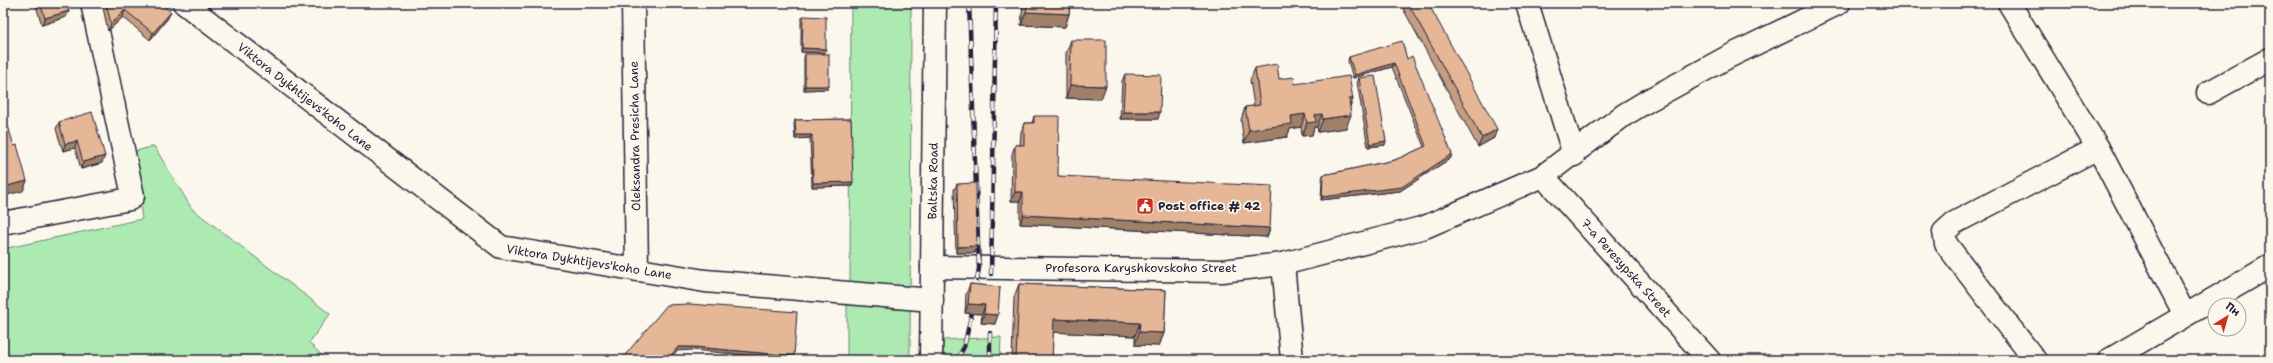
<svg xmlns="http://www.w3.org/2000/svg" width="2273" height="363" viewBox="0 0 2273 363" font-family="'Shantell Sans',sans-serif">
	<rect width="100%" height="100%" fill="#fbf7ec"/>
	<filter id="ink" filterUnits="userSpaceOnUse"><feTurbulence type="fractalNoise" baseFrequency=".025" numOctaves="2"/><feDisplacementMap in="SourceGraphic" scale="8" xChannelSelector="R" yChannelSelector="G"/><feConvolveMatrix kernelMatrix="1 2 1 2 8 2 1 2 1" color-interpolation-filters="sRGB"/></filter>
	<g filter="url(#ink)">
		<!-- green -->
		<g fill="#adeab1" stroke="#688676">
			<path d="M851 3H911L910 360H847V294L850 289Z"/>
			<path d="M154 146 192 209 330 314 309 343 327 360H3V249L142 219 133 152Z"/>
			<path d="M1001 337 1000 360H943V340Z"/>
		</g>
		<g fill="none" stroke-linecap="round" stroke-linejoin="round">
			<defs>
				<g id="minor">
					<path d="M184 3 501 247 705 281 932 300"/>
					<path d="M633 3 637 270"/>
					<path d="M1527 3 1574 155"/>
					<path d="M2009 3 2098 148 2185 315"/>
					<path d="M2208 93 2270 59"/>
					<path d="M1543 176 1709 360"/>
					<path d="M3 223 130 199 133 196 92 3"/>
					<path d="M1283 264 1292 360"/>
					<path d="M932 267 1222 271 1283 264 1425 227 1543 176 1624 115 1649 100 1728 57 1839 3"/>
					<path d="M2035 360 1946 244 1944 232 1954 223 2098 148"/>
					<path d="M2109 360 2270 266"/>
				</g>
				<path id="major" d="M931 360 935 3"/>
			</defs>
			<!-- minor casing -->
			<use href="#minor" stroke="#22223b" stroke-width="25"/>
			<!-- major casing -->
			<use href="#major" stroke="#22223b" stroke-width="25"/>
			<!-- minor -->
			<use href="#minor" stroke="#fbf7ec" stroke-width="22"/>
			<!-- major -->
			<use href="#major" stroke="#fbf7ec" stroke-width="22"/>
			<defs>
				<g id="rail">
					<path d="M969 3 979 268 977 280"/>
					<path d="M991 274 996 3"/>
					<path d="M957 360 964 347 971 316"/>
					<path d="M990 360V333"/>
				</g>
			</defs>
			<!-- rail casing -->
			<use href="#rail" stroke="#22223b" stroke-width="4.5"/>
			<!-- rail -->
			<use href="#rail" stroke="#fbf7ec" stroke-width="3" stroke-dasharray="9" stroke-linecap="butt"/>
		</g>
		<!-- wall -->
		<g fill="#c59d81" stroke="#22223b">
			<path d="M35 3H66L69 11 66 17 42 25Z"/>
			<path d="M102 3H160L168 18 150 40 123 17 108 31Z"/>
			<path d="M1023 3H1070L1069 14 1065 27 1021 25Z"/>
			<path d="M1400 3H1428L1494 138 1478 147Z"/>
			<path d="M803 16 825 53 801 52V20Z"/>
			<path d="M1071 40 1101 99 1066 98V53Z"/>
			<path d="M805 54 828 89 804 90V58Z"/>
			<path d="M1349 57 1407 59 1451 158 1400 191 1321 200 1322 179 1323 175 1395 160 1424 147 1392 67 1353 78 1348 61Z"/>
			<path d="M1255 68 1279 79 1295 84 1353 99 1350 106 1346 128 1318 132 1317 127H1314L1312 135 1302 136 1301 127 1290 129 1287 137 1244 143 1241 120 1245 107 1254 106 1250 80Z"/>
			<path d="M1125 74 1158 119H1120L1122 81Z"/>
			<path d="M1359 78 1385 145 1368 147 1357 82Z"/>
			<path d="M1034 116 1058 176 1270 228 1267 237 1020 224V201H1011L1012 154 1015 145H1020L1021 132 1024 123H1032Z"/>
			<path d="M851 119 852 186 812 187 810 138 795 139 794 124 795 120Z"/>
			<path d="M59 122 102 163 81 169 75 148 63 151 56 129Z"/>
			<path d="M957 184 977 246 975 253H956L954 190Z"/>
			<path d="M970 284 1000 287 995 324 981 323 982 314 965 313 966 294Z"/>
			<path d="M1019 284 1166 290 1164 333 1159 346 1135 345V336L1053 332 1052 360H1012L1014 297Z"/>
		</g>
		<!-- shaded-wall -->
		<g fill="#a08069" stroke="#22223b">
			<path d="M125 10 123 17 108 31 111 24Z"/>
			<path d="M69 11 66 17 42 25 45 18Z"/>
			<path d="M171 12 168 18 150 40 153 33Z"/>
			<path d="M1026 12 1069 14 1065 27 1021 25Z"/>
			<path d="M802 48 826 49 825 53 801 52Z"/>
			<path d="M1394 63 1392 67 1353 78 1355 75Z"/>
			<path d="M1070 85 1106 86 1101 99 1066 98Z"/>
			<path d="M805 86H829L828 89 804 90Z"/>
			<path d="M1349 99H1353L1348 112Z"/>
			<path d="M1123 112H1160L1158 119H1120Z"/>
			<path d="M1305 114 1301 127 1290 129 1287 137 1244 143 1249 130 1291 116Z"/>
			<path d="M1322 114 1317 127H1314L1312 135 1302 136 1307 123 1315 115Z"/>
			<path d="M1351 115 1346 128 1318 132 1323 119Z"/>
			<path d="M1497 129 1494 138 1478 147 1482 138Z"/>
			<path d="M796 135H812L810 138 795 139Z"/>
			<path d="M77 141 75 148 63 151 65 144Z"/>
			<path d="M1386 141 1385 145 1368 147 1370 144Z"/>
			<path d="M1452 154 1451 158 1400 191 1321 200 1322 197Z"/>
			<path d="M105 156 102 163 81 169 83 162Z"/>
			<path d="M27 181 23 191 3 196V187Z"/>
			<path d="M853 182 852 186 812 187 813 183Z"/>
			<path d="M1015 192H1023L1020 201H1011Z"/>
			<path d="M1023 215 1270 228 1267 237 1020 224Z"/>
			<path d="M977 246 975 253H956L958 247Z"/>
			<path d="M968 304 985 305 982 314 965 313Z"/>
			<path d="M984 314 998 315 995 324 981 323Z"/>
			<path d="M1054 319 1140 323 1135 336 1049 332Z"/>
			<path d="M1139 332 1164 333 1159 346 1135 345Z"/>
			<path d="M678 347H695L794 356 793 360 693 350 677 351 669 360H667Z"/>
		</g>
		<!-- building -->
		<g fill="#e5b796" stroke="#22223b">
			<path d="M40 3H66L69 11 45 18Z"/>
			<path d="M106 3H160L171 12 153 33 125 10 111 24Z"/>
			<path d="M1027 3H1070L1069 14 1026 12Z"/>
			<path d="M1408 3H1428L1497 129 1482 138Z"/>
			<path d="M803 16 826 17V49L802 48Z"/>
			<path d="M1071 40H1106V86L1070 85Z"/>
			<path d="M1402 41 1407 59 1412 56 1452 154 1402 187 1322 197 1323 175 1395 160 1426 146 1394 63 1355 75 1349 57Z"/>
			<rect x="805" y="54" width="24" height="32"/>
			<path d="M1277 64 1279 79 1294 77 1295 84 1349 76 1353 99H1349L1351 115 1323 119 1322 114 1315 115 1316 122 1307 123 1305 114 1291 116 1292 124 1249 130 1245 107 1260 105 1255 68Z"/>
			<path d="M1125 74 1161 75 1160 112H1123Z"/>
			<path d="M1375 76 1386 141 1370 144 1359 78Z"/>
			<path d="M92 112 105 156 83 162 77 141 65 144 59 122Z"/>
			<path d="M1034 116H1059L1058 176 1272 186 1270 228 1023 215V192H1015V145H1024V123H1034Z"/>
			<path d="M851 119 853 182 813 183 812 135H796L795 120Z"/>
			<path d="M8 126 14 146 17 145 27 181 3 187V127Z"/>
			<path d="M976 183 977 246 958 247 957 184Z"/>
			<path d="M970 284 1000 287 998 315 984 314 985 305 968 304Z"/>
			<path d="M1019 284 1166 290 1164 333 1139 332 1140 323 1054 319 1052 360H1016Z"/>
			<path d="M689 304 797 312 794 356 695 347H678L667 360H621L667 305Z"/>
		</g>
	</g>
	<!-- icons -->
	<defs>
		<symbol id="civic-square" viewBox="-11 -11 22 22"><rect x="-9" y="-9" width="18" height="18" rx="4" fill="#c8321e" stroke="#fbf7ec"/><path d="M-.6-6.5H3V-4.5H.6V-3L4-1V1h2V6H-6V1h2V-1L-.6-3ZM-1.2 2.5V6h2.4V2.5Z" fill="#fff"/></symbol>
	</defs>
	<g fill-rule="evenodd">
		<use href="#civic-square" x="1135" y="196" width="20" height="20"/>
	</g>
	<g text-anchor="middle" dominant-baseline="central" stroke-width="3.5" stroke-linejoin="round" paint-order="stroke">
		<!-- street labels -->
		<g font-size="12" fill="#22223b" stroke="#fbf7ec">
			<text transform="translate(305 97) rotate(38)">Viktora Dykhtijevs'koho Lane</text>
			<text transform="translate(635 136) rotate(-91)">Oleksandra Presicha Lane</text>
			<text transform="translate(933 181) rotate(-89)">Baltska Road</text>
			<text transform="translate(589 262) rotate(9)">Viktora Dykhtijevs'koho Lane</text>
			<text x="1141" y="268">Profesora Karyshkovskoho Street</text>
			<text transform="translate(1626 268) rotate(48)">7-a Peresypska Street</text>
		</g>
		<!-- poi labels -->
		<g font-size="12" font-weight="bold" fill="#22223b" stroke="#fbf7ec" text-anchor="start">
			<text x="1158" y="206">Post office # 42</text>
		</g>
	</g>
	<!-- margin -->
	<rect width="2273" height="363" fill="none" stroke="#fbf7ec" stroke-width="16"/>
	<rect x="8" y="8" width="2257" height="347" fill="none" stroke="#22223b" stroke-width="1.5" filter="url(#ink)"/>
	<!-- north arrow -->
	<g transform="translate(2227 317) rotate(37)"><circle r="19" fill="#fbf7ec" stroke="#a4a2a5"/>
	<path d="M0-3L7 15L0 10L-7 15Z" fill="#c8321e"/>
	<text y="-6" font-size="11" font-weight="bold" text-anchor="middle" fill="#22223b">Пн</text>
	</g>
</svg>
